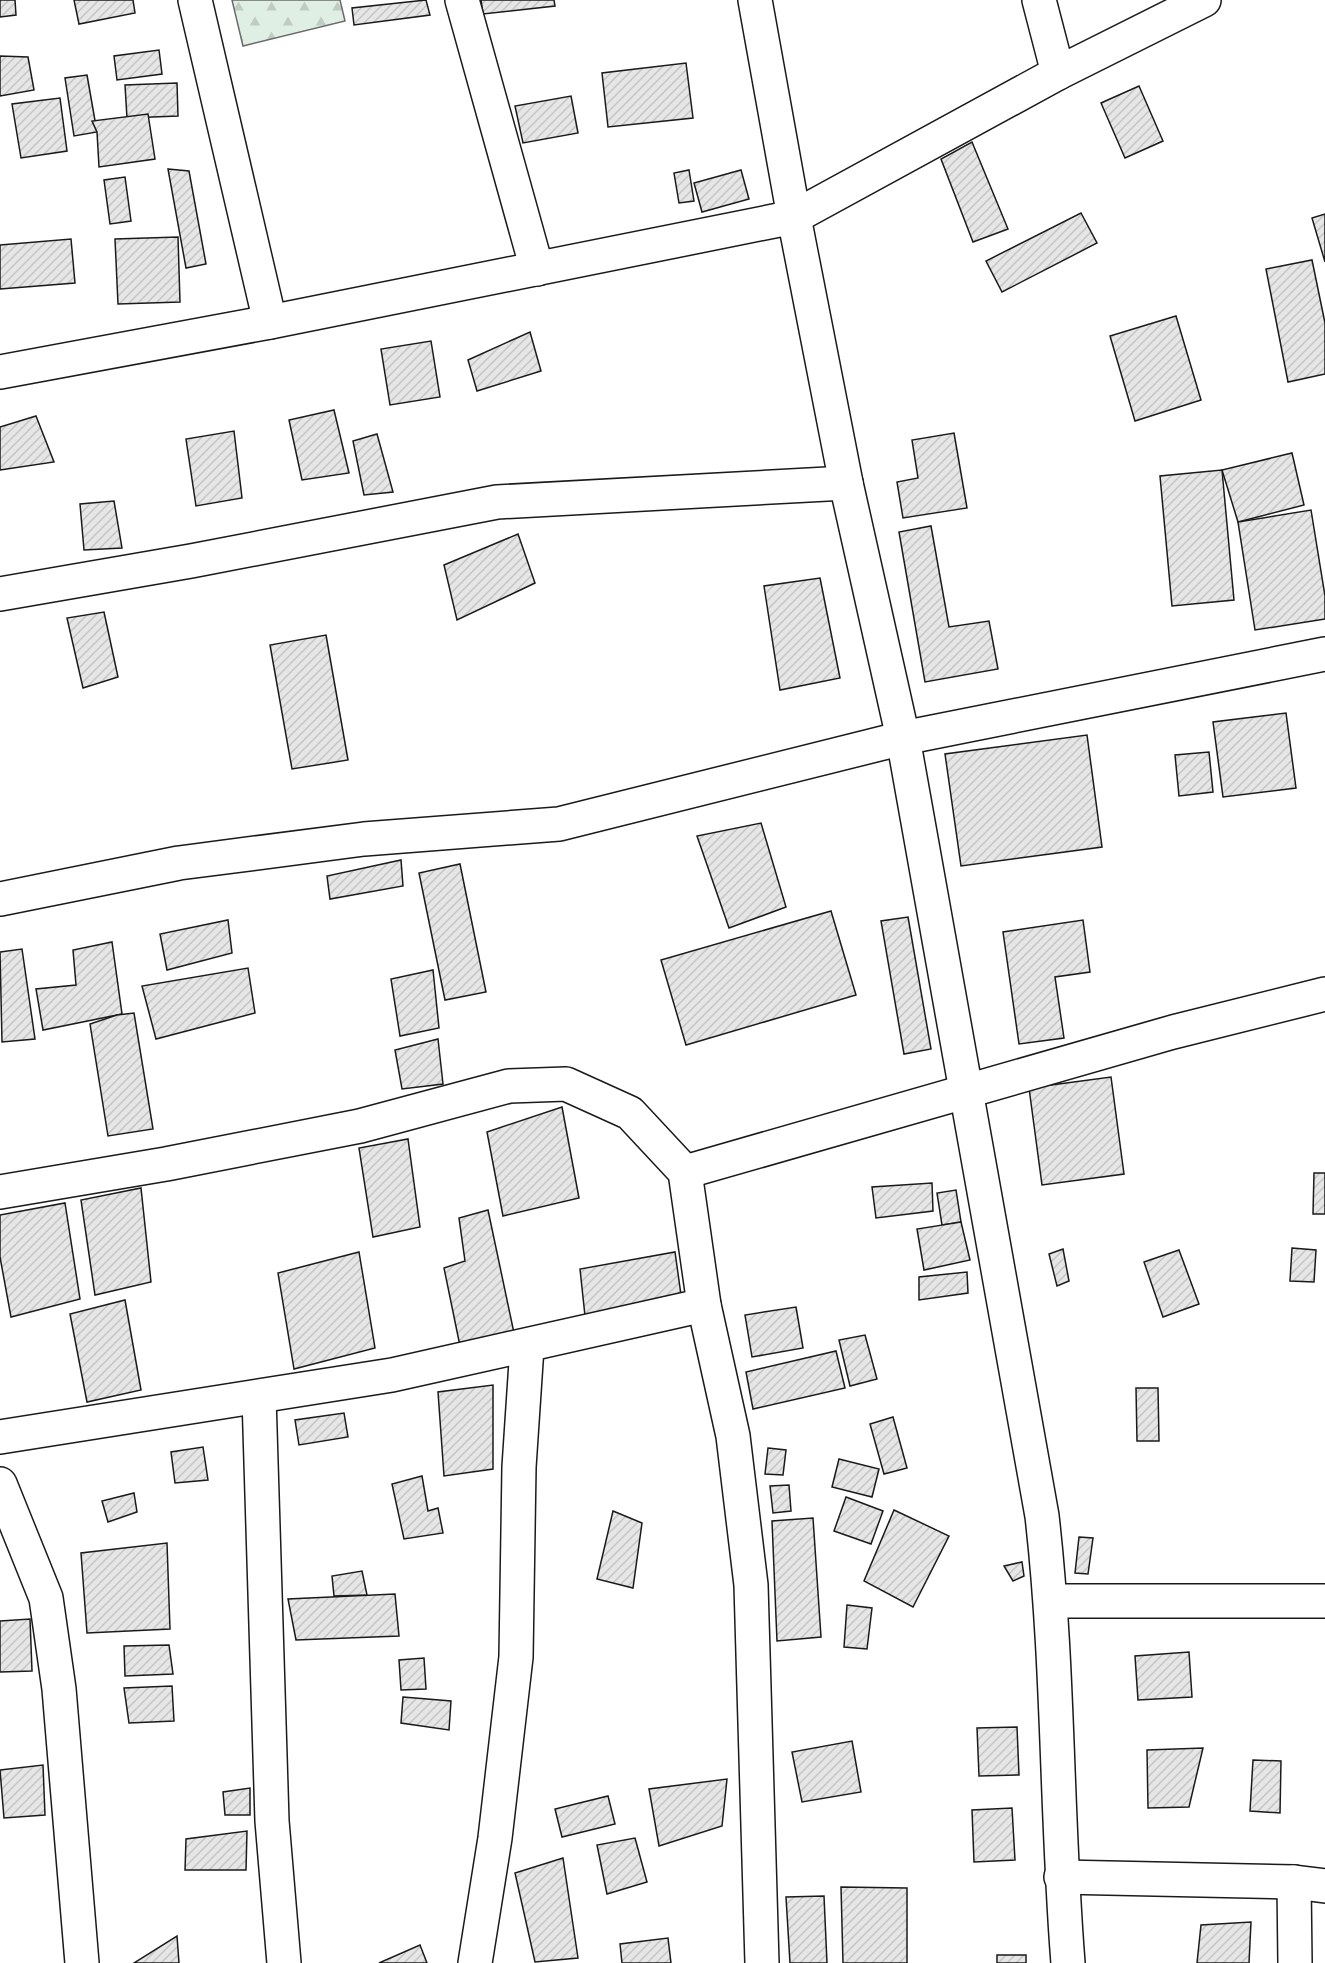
<svg xmlns="http://www.w3.org/2000/svg" width="1325" height="1963" viewBox="0 0 1325 1963" font-family="Manrope,sans-serif">
	<defs>
		<pattern id="forest-firs" width="22" height="20" patternUnits="userSpaceOnUse" patternTransform="scale(1.5)"><rect width="22" height="20" fill="#e0efe3"/><path d="M5 1l3.5 6h-7zM16 11l3.5 6h-7z" fill="#c0ccc2"/></pattern>
		<pattern id="building-hatch" width="6" height="6" patternUnits="userSpaceOnUse" patternTransform="scale(1.5)"><rect width="6" height="6" fill="#e6e6e6"/><path d="M-1 1l2-2M0 6l6-6M5 7l2-2" fill="none" stroke="#c5c5c5"/></pattern>
	</defs>
	<rect width="100%" height="100%" fill="#fff"/>
	<!-- forest -->
	<path fill="url(#forest-firs)" stroke="#6a6a6a" stroke-width="1.5" d="M232 0H340L345 21 243 46Z"/>
	<!-- building -->
	<g fill="url(#building-hatch)" stroke="#1a1a1a" stroke-width="1.5">
		<path d="M0 0H15L16 15 0 17Z"/>
		<path d="M74 0H133L135 13 79 24Z"/>
		<path d="M426 0 430 15 354 25 352 8Z"/>
		<path d="M481 0H554L555 6 483 14Z"/>
		<path d="M159 50 162 74 117 80 114 56Z"/>
		<path d="M0 56 28 57 34 90 0 96Z"/>
		<path d="M686 63 693 118 608 127 602 73Z"/>
		<path d="M87 75 97 132 74 136 65 78Z"/>
		<path d="M177 83 178 116 127 118 125 85Z"/>
		<path d="M1139 86 1163 141 1125 158 1101 103Z"/>
		<path d="M571 96 578 133 523 143 515 106Z"/>
		<path d="M60 98 67 151 21 158 12 104Z"/>
		<path d="M148 114 155 159 99 167 97 132 92 121Z"/>
		<path d="M972 142 1008 229 973 242 941 159Z"/>
		<path d="M168 169 189 171 206 264 186 268Z"/>
		<path d="M689 170 694 201 679 203 674 173Z"/>
		<path d="M741 170 749 199 702 212 694 183Z"/>
		<path d="M125 177 131 221 110 224 104 180Z"/>
		<path d="M1081 213 1097 243 1002 292 986 261Z"/>
		<path d="M1325 214V262L1312 218Z"/>
		<path d="M178 237 180 302 118 304 115 239Z"/>
		<path d="M71 239 75 283 0 289V245Z"/>
		<path d="M1312 260 1325 323V374L1288 382 1266 269Z"/>
		<path d="M1176 316 1201 400 1135 421 1110 336Z"/>
		<path d="M530 332 541 371 477 391 468 360Z"/>
		<path d="M431 341 440 397 390 405 381 349Z"/>
		<path d="M334 410 349 473 302 480 289 420Z"/>
		<path d="M36 416 54 462 0 470V427Z"/>
		<path d="M234 431 242 498 196 506 186 439Z"/>
		<path d="M954 433 967 508 903 518 897 482 918 478 912 440Z"/>
		<path d="M377 434 393 492 364 495 353 441Z"/>
		<path d="M1292 453 1304 505 1238 522 1222 470Z"/>
		<path d="M1222 470 1234 600 1172 606 1160 476Z"/>
		<path d="M114 501 122 548 84 550 80 504Z"/>
		<path d="M1311 510 1325 596V619L1255 630 1238 522Z"/>
		<path d="M931 526 949 627 989 621 998 669 925 682 899 532Z"/>
		<path d="M518 534 535 583 457 620 444 565Z"/>
		<path d="M820 578 840 678 780 690 764 586Z"/>
		<path d="M104 612 118 677 83 688 67 618Z"/>
		<path d="M326 635 348 760 292 769 270 645Z"/>
		<path d="M1286 713 1296 788 1223 797 1213 722Z"/>
		<path d="M1087 735 1102 847 961 866 945 754Z"/>
		<path d="M1209 752 1213 792 1179 796 1175 755Z"/>
		<path d="M761 823 786 907 729 928 697 836Z"/>
		<path d="M401 860 403 886 330 899 327 876Z"/>
		<path d="M460 864 486 992 445 1000 419 873Z"/>
		<path d="M831 911 856 995 686 1045 661 960Z"/>
		<path d="M908 917 931 1049 904 1054 881 921Z"/>
		<path d="M228 920 232 953 167 970 160 934Z"/>
		<path d="M1083 920 1090 972 1055 977 1064 1038 1019 1044 1003 932Z"/>
		<path d="M112 942 122 1014 43 1030 36 989 76 985 73 950Z"/>
		<path d="M22 949 35 1039 2 1042 0 952Z"/>
		<path d="M248 968 255 1013 156 1039 142 986Z"/>
		<path d="M433 970 439 1028 400 1036 391 979Z"/>
		<path d="M134 1013 153 1129 108 1136 90 1024 117 1015Z"/>
		<path d="M438 1039 443 1084 402 1089 395 1050Z"/>
		<path d="M1111 1077 1124 1174 1042 1185 1029 1088Z"/>
		<path d="M562 1107 579 1198 503 1216 487 1132Z"/>
		<path d="M408 1139 420 1227 373 1237 359 1148Z"/>
		<path d="M1314 1173H1325V1214H1313Z"/>
		<path d="M932 1183 933 1211 876 1218 872 1187Z"/>
		<path d="M141 1188 151 1282 95 1295 81 1200Z"/>
		<path d="M956 1190 961 1222 942 1225 937 1193Z"/>
		<path d="M65 1203 80 1299 11 1317 0 1257V1215Z"/>
		<path d="M488 1210 514 1333 460 1346 444 1268 465 1261 459 1218Z"/>
		<path d="M961 1222 970 1260 924 1270 917 1229Z"/>
		<path d="M1292 1248 1316 1250 1314 1282 1290 1281Z"/>
		<path d="M1063 1249 1069 1281 1057 1286 1049 1254Z"/>
		<path d="M1179 1250 1199 1304 1163 1317 1144 1262Z"/>
		<path d="M359 1252 375 1348 294 1369 278 1273Z"/>
		<path d="M675 1252 682 1302 585 1316 580 1269Z"/>
		<path d="M967 1272 968 1293 919 1300V1277Z"/>
		<path d="M125 1300 141 1390 87 1402 70 1314Z"/>
		<path d="M796 1307 803 1348 752 1357 745 1315Z"/>
		<path d="M865 1335 877 1379 850 1386 839 1340Z"/>
		<path d="M836 1351 845 1388 753 1409 746 1372Z"/>
		<path d="M493 1385V1469L444 1476 438 1392Z"/>
		<path d="M1136 1388H1158L1159 1441H1137Z"/>
		<path d="M344 1413 348 1437 299 1445 295 1420Z"/>
		<path d="M893 1417 907 1468 884 1474 870 1424Z"/>
		<path d="M203 1447 208 1480 175 1483 171 1452Z"/>
		<path d="M768 1448 786 1450 783 1475 765 1474Z"/>
		<path d="M839 1459 879 1469 872 1497 832 1487Z"/>
		<path d="M422 1476 428 1511 438 1508 443 1533 404 1539 392 1484Z"/>
		<path d="M789 1485 791 1511 773 1513 770 1486Z"/>
		<path d="M134 1493 137 1512 108 1522 102 1501Z"/>
		<path d="M846 1497 883 1511 871 1544 834 1531Z"/>
		<path d="M894 1510 949 1536 913 1607 864 1581Z"/>
		<path d="M613 1511 642 1523 633 1588 597 1579Z"/>
		<path d="M813 1518 821 1637 777 1641 772 1521Z"/>
		<path d="M1079 1537 1093 1538 1088 1574 1075 1573Z"/>
		<path d="M167 1543 170 1629 87 1633 81 1553Z"/>
		<path d="M1022 1562 1024 1576 1013 1581 1004 1566Z"/>
		<path d="M362 1571 367 1595 334 1596 332 1576Z"/>
		<path d="M395 1594 399 1636 296 1640 288 1599Z"/>
		<path d="M847 1605 872 1608 867 1649 844 1647Z"/>
		<path d="M30 1619 32 1671 0 1672V1621Z"/>
		<path d="M169 1645 173 1674 125 1676 124 1646Z"/>
		<path d="M1189 1652 1192 1697 1138 1700 1135 1656Z"/>
		<path d="M424 1658 426 1689 401 1690 399 1660Z"/>
		<path d="M172 1686 174 1721 129 1723 124 1688Z"/>
		<path d="M403 1697 451 1701 449 1730 401 1723Z"/>
		<path d="M1017 1727 1019 1775 979 1776 977 1728Z"/>
		<path d="M852 1741 861 1792 802 1802 792 1752Z"/>
		<path d="M1203 1748 1189 1807 1148 1808 1147 1750Z"/>
		<path d="M1253 1760 1281 1761 1280 1813 1250 1811Z"/>
		<path d="M43 1765 45 1815 4 1818 0 1770Z"/>
		<path d="M727 1779 722 1826 659 1846 649 1789Z"/>
		<path d="M250 1788V1815H225L223 1792Z"/>
		<path d="M608 1796 615 1824 562 1837 555 1809Z"/>
		<path d="M1012 1808 1015 1860 974 1862 972 1810Z"/>
		<path d="M247 1831 246 1870H185L186 1839Z"/>
		<path d="M635 1838 647 1882 607 1894 597 1845Z"/>
		<path d="M563 1858 578 1958 535 1962 515 1873Z"/>
		<path d="M841 1887 907 1888V1963H843Z"/>
		<path d="M824 1896 827 1963H790L786 1897Z"/>
		<path d="M1251 1922 1249 1963H1197L1201 1925Z"/>
		<path d="M177 1936 179 1963H134Z"/>
		<path d="M668 1938 671 1963H622L620 1944Z"/>
		<path d="M420 1945 427 1963H379Z"/>
		<rect x="997" y="1955" width="29" height="8"/>
	</g>
	<g fill="none" stroke-linecap="round" stroke-linejoin="round">
		<defs>
			<g id="minor">
				<path d="M195 0 270 322"/>
				<path d="M462 0 537 269"/>
				<path d="M755 0 794 217 846 483 903 738 1042 1516C1059 1664 1056 1814 1068 1963"/>
				<path d="M1039 0 1058 73"/>
				<path d="M0 372 270 322 794 217 1058 73 1204 0"/>
				<path d="M0 594 191 561 497 502 846 483"/>
				<path d="M0 899 179 863 364 839 559 824 903 738 1325 654"/>
				<path d="M685 1172 1173 1032 1325 994"/>
				<path d="M0 1192 166 1164 360 1126 509 1086 566 1084 630 1113 685 1172 704 1305 733 1436 751 1585 762 1963"/>
				<path d="M259 1397 272 1821 284 1963"/>
				<path d="M0 1437 392 1375 704 1305"/>
				<path d="M0 1484 46 1598 59 1689 82 1963"/>
				<path d="M1052 1601H1325"/>
				<path d="M1061 1877 1294 1882 1325 1886"/>
				<path d="M1294 1882 1295 1963"/>
				<path d="M475 1963 495 1838 516 1657 519 1467 527 1347"/>
			</g>
		</defs>
		<!-- minor casing -->
		<use href="#minor" stroke="#1a1a1a" stroke-width="36"/>
		<!-- minor -->
		<use href="#minor" stroke="#fff" stroke-width="33"/>
	</g>
</svg>
